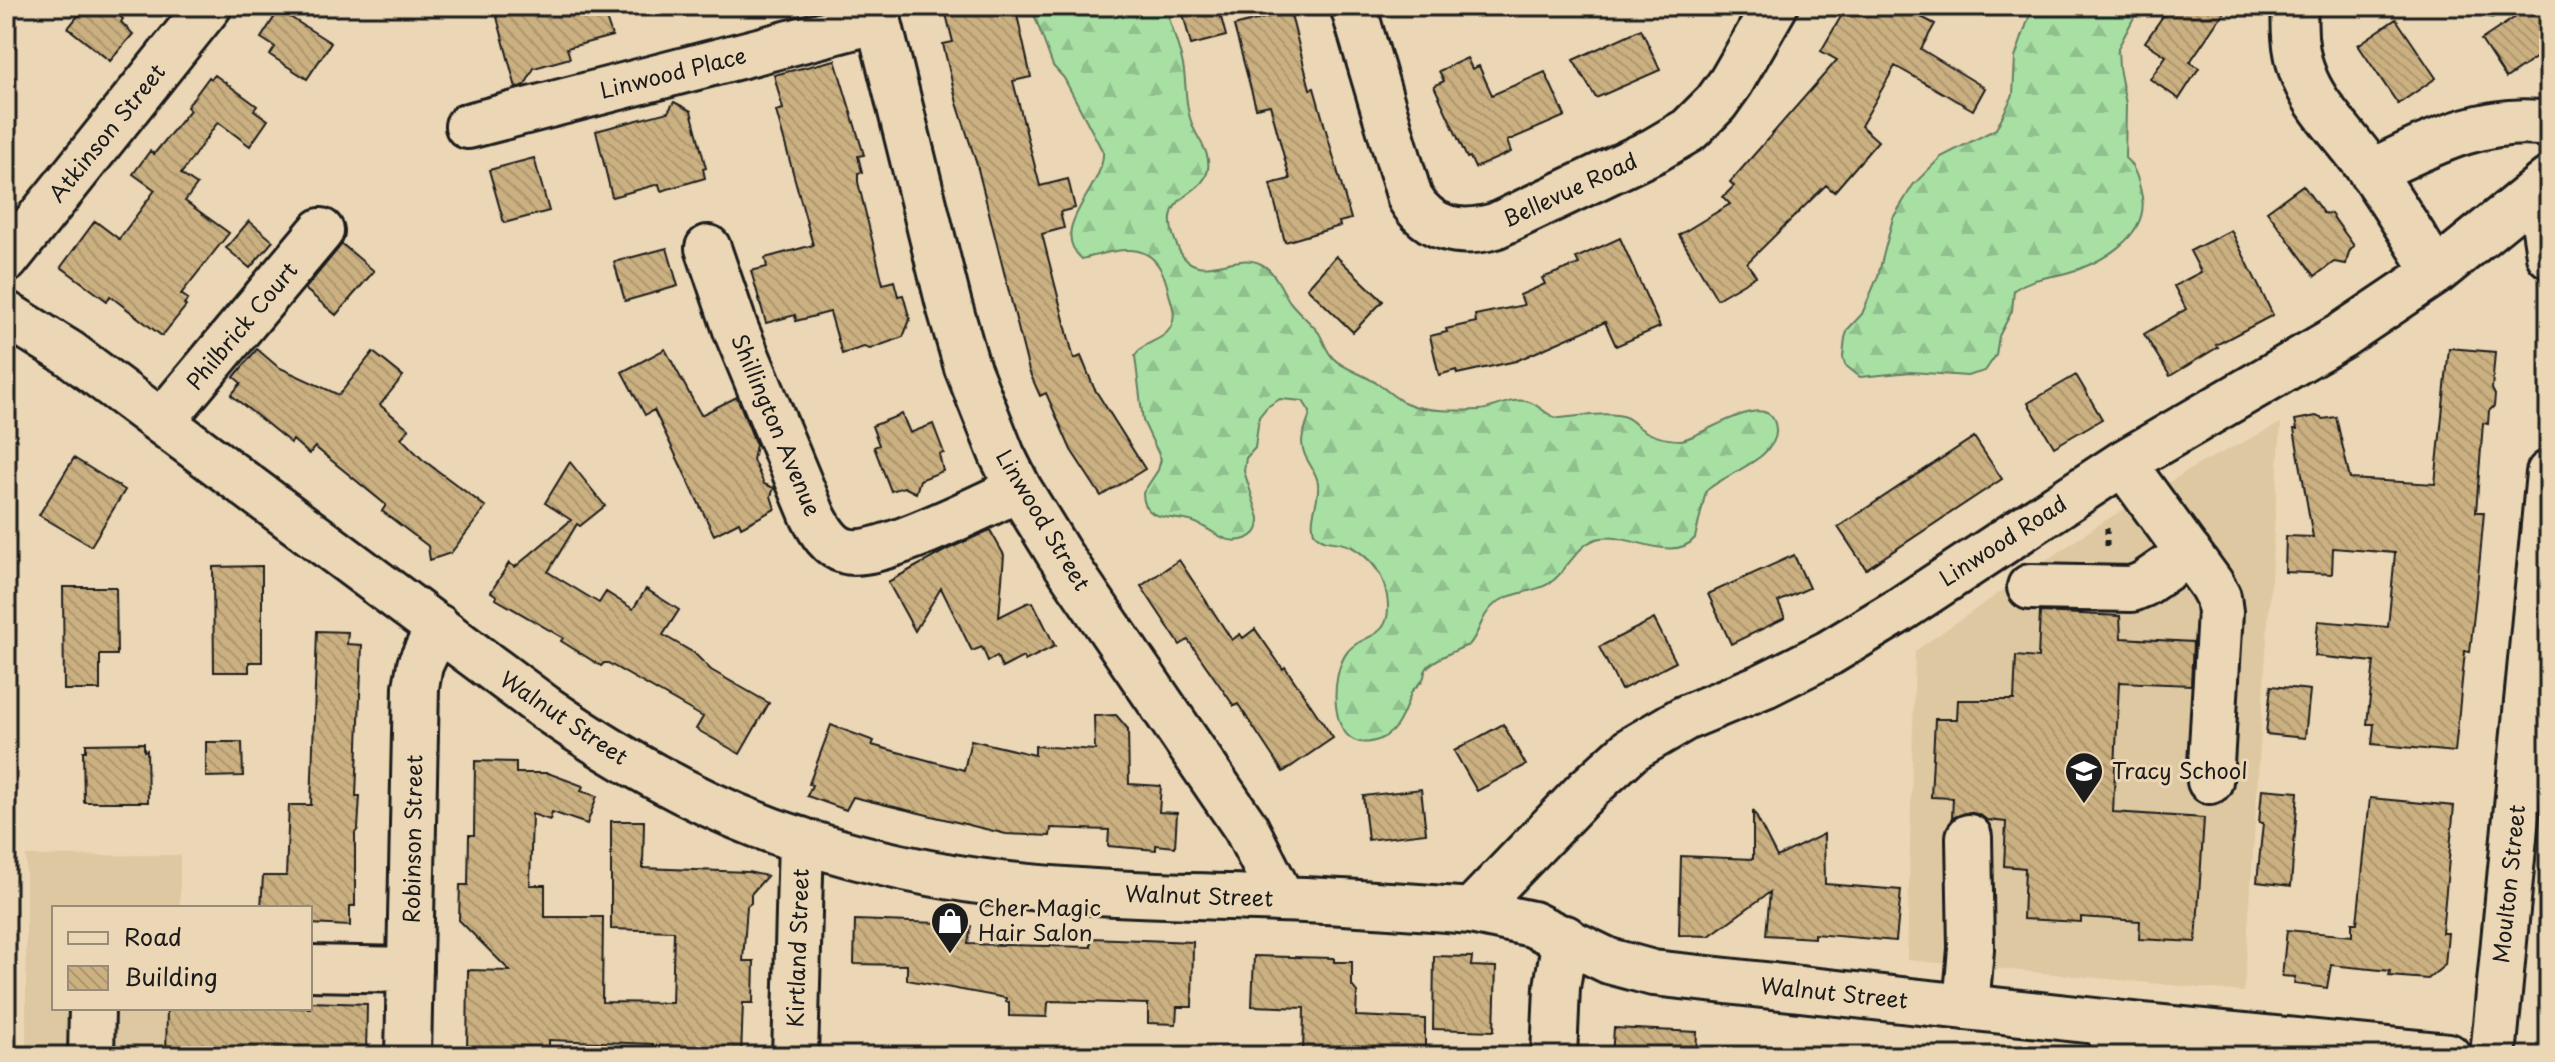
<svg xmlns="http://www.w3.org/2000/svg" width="2555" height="1062" font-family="'Playpen Sans',sans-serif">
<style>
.built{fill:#ddc8a2}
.forest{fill:url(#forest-firs);stroke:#627e60;stroke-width:2}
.building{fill:url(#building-back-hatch);stroke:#1c1c1c;stroke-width:2}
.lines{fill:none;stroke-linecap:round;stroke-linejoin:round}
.minor-casing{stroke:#1c1c1c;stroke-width:50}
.major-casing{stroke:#1c1c1c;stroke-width:50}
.path{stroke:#1c1c1c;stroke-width:5;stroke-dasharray:6 6;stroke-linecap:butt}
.minor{stroke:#ebd7b5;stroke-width:44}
.major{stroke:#ebd7b5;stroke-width:44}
.labels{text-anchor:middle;stroke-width:6;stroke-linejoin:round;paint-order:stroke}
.street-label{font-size:22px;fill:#1c1c1c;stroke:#ebd7b5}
.poi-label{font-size:22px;fill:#1c1c1c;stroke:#ebd7b5;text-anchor:start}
</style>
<defs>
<pattern id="forest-firs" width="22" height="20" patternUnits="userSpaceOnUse" patternTransform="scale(2)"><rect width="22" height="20" fill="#a8e0a4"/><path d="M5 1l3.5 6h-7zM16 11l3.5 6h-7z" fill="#90c08d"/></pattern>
<pattern id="building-back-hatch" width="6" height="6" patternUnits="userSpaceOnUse" patternTransform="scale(2)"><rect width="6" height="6" fill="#cbb081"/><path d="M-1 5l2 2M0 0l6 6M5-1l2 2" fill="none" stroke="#ae976f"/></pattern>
</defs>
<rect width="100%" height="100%" fill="#ebd7b5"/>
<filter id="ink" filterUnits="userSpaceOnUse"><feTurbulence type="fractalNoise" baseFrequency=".0125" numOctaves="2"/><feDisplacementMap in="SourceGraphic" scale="16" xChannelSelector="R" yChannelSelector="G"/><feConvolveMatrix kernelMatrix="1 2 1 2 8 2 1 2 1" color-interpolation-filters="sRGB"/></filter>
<g filter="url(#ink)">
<path class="built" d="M2281 423 2244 992 1907 960 1915 651 2098 525 2199 464Z
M180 855V908H54V1008H310V957L369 959 366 1056H26V856Z"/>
<path class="forest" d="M1031 6H1166C1170 26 1179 45 1183 65 1187 85 1184 104 1192 124 1197 139 1211 152 1208 169 1203 200 1151 192 1179 250 1197 286 1234 250 1261 264 1276 272 1281 289 1290 302 1299 313 1310 322 1319 333 1324 341 1326 352 1334 359 1343 368 1360 373 1371 380 1384 386 1393 398 1406 403 1426 412 1457 411 1479 410 1495 409 1508 398 1526 401 1538 403 1545 415 1557 418 1574 417 1610 411 1625 417 1631 419 1635 424 1640 428 1651 436 1667 440 1681 440 1699 439 1772 384 1776 429 1779 458 1724 474 1706 491L1695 538C1673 564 1629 533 1601 538 1580 541 1570 565 1556 578 1540 594 1512 590 1495 604 1481 615 1480 633 1469 645 1460 648 1431 661 1427 668 1423 673 1426 674 1423 679 1420 685 1413 688 1411 693 1403 715 1397 737 1371 742 1328 750 1329 674 1348 651 1359 637 1379 639 1386 621 1391 607 1386 585 1379 573 1373 562 1358 549 1347 545 1332 539 1327 546 1314 533 1309 515 1320 501 1318 483 1316 469 1302 458 1302 442 1302 432 1309 422 1310 412L1303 401 1280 399 1267 407 1259 417 1255 448 1246 458 1244 471 1259 518C1259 528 1257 534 1248 538 1226 547 1215 531 1196 523 1176 514 1143 525 1143 493L1158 470 1161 459 1143 421 1135 356C1143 340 1166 342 1172 324 1176 314 1172 304 1169 294 1158 238 1126 247 1082 259 1046 227 1105 188 1103 152L1064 78 1053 66Z
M2030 6H2140L2118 48 2119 68 2126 104 2125 158C2136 167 2139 183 2142 197 2149 236 2099 265 2066 273 2047 278 2031 278 2014 290L2012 311 1999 336 1996 355 1985 371 1967 376 1911 372 1860 377 1845 365 1843 357 1845 338 1848 329 1862 314 1878 276 1893 218 1913 185 1941 157 1996 129 2013 95 2015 58 2030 14Z
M2457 6H2510L2492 18 2463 11Z"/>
<path class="building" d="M86 6H108L123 19 121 22 133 34 110 61 68 28Z
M494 6H602L612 36 567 48 570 58 534 68 525 85 516 88Z
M944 6H1015L1031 77 1013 81 1040 186 1068 179 1075 208 1060 212 1064 228 1042 234 1074 359 1081 356 1094 388 1145 469 1101 496 1071 450 1046 393 1040 396 1029 371 977 165 957 103 943 44 953 42Z
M1181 6H1218L1226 36 1191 45Z
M1847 6H1926L1921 17 1935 24 1921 49 1985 88 1973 110 1895 66 1861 126 1878 141 1834 192 1826 185 1747 263 1756 276 1717 299 1679 235 1730 204 1723 197 1734 186 1730 182 1837 60 1821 51Z
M2170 6H2228L2190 62 2199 68 2179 99 2150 79 2166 56 2145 42Z
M2532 6H2549V49L2506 78 2481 40Z
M279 10 331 43 307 79 270 55 275 47 261 38Z
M1290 11 1310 89 1314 88 1351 219 1339 222 1340 226 1285 242 1270 184 1290 179 1270 105 1256 108 1234 26Z
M2396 19 2436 78 2398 104 2358 45Z
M1641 29 1660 70 1596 98 1573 60Z
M1467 58 1472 69 1479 66 1492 95 1545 72 1565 116 1507 141 1511 152 1475 168 1470 157 1467 158 1434 86 1444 81 1439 71Z
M835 60 864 155 858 156 862 172 858 173V182L883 284 894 281 898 296 903 295 910 320 903 337 870 349 864 347 842 354 830 312 796 321 795 315 766 323 751 271 767 267 765 258 813 245 776 111 783 109 774 75Z
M215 75 257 106 254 110 268 120 250 146 218 122 181 174 197 185 185 201 229 233 181 294 188 299 184 304 186 306 162 336 110 296 107 301 61 267 95 221 119 239 155 190 133 174 150 151 154 154 190 110 187 107 209 77 211 79Z
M674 102 691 111 706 168 703 169 705 178 661 191 659 184 612 197 596 131 668 112Z
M534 158 549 211 504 223 489 170Z
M2303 185 2323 213 2331 214 2354 246 2349 252 2346 264 2334 262 2315 276 2267 211Z
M249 221 273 241 250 268 226 248Z
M2231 230 2273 315 2216 345 2218 347 2170 376 2144 334 2186 309 2174 286 2201 272 2190 251Z
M1620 238 1660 327 1616 346 1605 322 1516 361 1457 374 1456 370 1439 375 1430 336 1447 332 1446 329 1476 322 1475 315 1524 305 1520 295 1545 284 1542 278 1579 264 1576 258Z
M342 244 374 271 336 315 305 289Z
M667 248 678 286 625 301 614 262Z
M1336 256 1383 301 1353 332 1307 288Z
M2449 348 2495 352 2492 389 2495 395 2494 406 2489 411 2488 424 2483 423 2476 512H2484L2480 557 2470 652 2465 651 2455 752 2372 744 2374 724H2367L2374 662 2315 656 2318 621 2388 627 2395 553 2333 548 2332 574 2285 572 2286 536 2313 537 2294 429H2297L2295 420 2316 416 2323 419 2336 417 2350 479 2435 484Z
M257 349 278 367 339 395 373 352 403 376 380 405 409 429 401 438 422 459 486 507 451 553 430 560 428 546 382 511 386 505 315 447 309 454 293 440 291 443 231 395 241 383 234 377Z
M665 349 701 415 737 397 756 445 753 460 764 484 774 488 771 496 775 509 741 527 739 522 714 535 654 410 645 415 622 372Z
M2076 375 2102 419 2054 447 2028 403Z
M902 414 910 433 933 424 944 453 939 454 943 471 920 480 916 493 904 487 891 491 874 447 879 445 872 426Z
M1974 437 2002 479 1866 569 1838 527Z
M74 458 125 490 91 546 39 515Z
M570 462 605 506 580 526 577 524 548 572 599 603 606 592 633 609 646 589 679 610 663 635 694 653 711 670 769 703 740 754 696 729 703 717 608 663H604L601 666 561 641 563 638 496 599 497 596 491 592 509 563 515 567 571 520 545 503Z
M990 530 1004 555 999 617 1027 603 1033 602 1055 646 1025 661 1023 657 1002 668 997 656 988 661 982 647 972 651 941 588 915 631 888 582 946 550Z
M1794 555 1809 588 1778 602 1785 618 1731 644 1708 594Z
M1179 560 1232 640 1240 634 1243 638 1255 629 1283 669 1285 667 1333 738 1283 772 1238 704 1234 706 1188 640 1180 645 1141 586Z
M262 566V662H249V672H214L213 567Z
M63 587H116L117 655H100V690H64Z
M2040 612 2120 616 2121 638 2193 642 2191 685 2119 682 2113 812 2204 818 2196 942 2139 939 2140 921 2081 917V922L2023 919 2025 868 2004 866 2006 822 1987 820 1980 815 1969 812 1952 818 1953 798 1931 797 1935 719H1957L1958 700H2014L2016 656 2038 658Z
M1654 619 1676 662 1621 690 1599 647Z
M317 631 348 632 347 644 362 645 356 796H360L358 829 355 833V906H350V926L310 924V908H261L263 876H286L289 805H311Z
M2271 686 2310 690 2305 738 2266 734Z
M1116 715 1128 729 1129 784 1161 786 1159 812 1177 813 1175 847 1156 845V850L1108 846 1109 830 1051 828 1050 836 1006 834 853 797 846 810 807 796 812 785 809 784 831 725 874 741 872 745 964 770 971 740 1035 755V746L1095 750 1094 716Z
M1503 724 1526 765 1477 791 1454 751Z
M206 742H242L243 776 206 777Z
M144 743V751L147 750 148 802H84L83 751H86V744Z
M475 761 516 762V773H548L583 786 581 791 597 796 587 824 552 812 550 820 532 814 530 885H545V917H603L602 1002 672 1003 674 931 611 929V821H644L643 868 748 872 767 876 751 894V903L747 906 743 961H754L753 1003H743L741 1056H652L653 1044 549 1040V1056H467L468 970 510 971 459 920 460 885H468L469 835H474Z
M1421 789 1426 833 1368 840 1363 796Z
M2262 789 2298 792 2291 886 2257 882 2263 823H2259Z
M2370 798 2454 806 2442 933H2448L2445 965 2428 979 2389 976 2390 971 2331 965 2327 988 2294 984 2295 977 2282 976 2287 930 2352 936V923H2357Z
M1753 810 1777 857 1824 834 1825 884 1901 890 1896 941 1814 934V938L1766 935 1770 892 1709 936 1679 935 1681 856 1753 859Z
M855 920 939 923 940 920 971 926 968 944 1091 947V938L1193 942 1192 1007H1177L1176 1024 1148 1023V1004L1051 1001 1048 1003 1047 1017 1009 1016V1002H1006V998L907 980V965L854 964Z
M1254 956 1334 958V962H1352V986L1357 992 1356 1016 1425 1019V1052L1350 1050 1349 1056H1303L1304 1008 1252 1006Z
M1434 956 1472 957 1471 966 1496 967 1494 1031 1433 1029Z
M310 1002 367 1004 366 1056H166L167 1008H310Z
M1614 1028 1697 1032 1696 1056H1612Z"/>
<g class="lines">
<g class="minor-casing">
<path id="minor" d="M875 6 949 305 967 367 1002 455 1019 489 1059 554 1246 828 1282 899
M1353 6 1410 198C1429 230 1460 236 1495 226L1655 150 1689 130 1716 103 1731 82 1775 6
M2295 6C2289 92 2329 111 2373 174 2395 206 2415 239 2436 272
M468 126 879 20
M2371 172C2428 145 2484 114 2549 124
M2549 192 2539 189 2549 255
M708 248 736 330 813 516C820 530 830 547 846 551 878 560 985 504 1019 489
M6 260 209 6
M162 421 321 231
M2123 463 2211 584 2218 597 2220 612 2210 781
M2030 587 2132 589 2144 584 2189 553
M1471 911 1588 789 1632 749 1685 718 1765 685 1829 653 1900 610 2123 463 2341 336 2436 272 2549 180
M310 968 410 970
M1966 1007 1971 949 1969 837
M91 1056 92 1008
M408 1056 416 687 420 665 438 627
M795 1056 801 840
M1554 1056 1557 987 1565 938
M2111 1056 2114 1023
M2493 1056 2549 473"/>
</g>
<g class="major-casing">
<path id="major" d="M6 314 69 353 544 707C623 762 708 811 800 840 865 861 933 876 1001 884 1093 895 1186 895 1278 899 1343 901 1407 906 1471 911L1532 924 1609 961 1653 973 2114 1023 2448 1056"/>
</g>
<path class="path" d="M2107 528V551"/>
<use href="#minor" class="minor"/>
<use href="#major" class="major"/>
</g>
</g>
<defs>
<g id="school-pin" transform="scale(2)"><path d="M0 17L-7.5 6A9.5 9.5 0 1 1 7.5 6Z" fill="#1c1c1c" stroke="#ebd7b5"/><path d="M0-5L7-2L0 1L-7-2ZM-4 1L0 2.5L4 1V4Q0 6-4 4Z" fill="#fff"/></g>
<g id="shop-pin" transform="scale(2)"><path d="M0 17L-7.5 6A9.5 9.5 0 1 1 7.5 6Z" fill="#1c1c1c" stroke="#ebd7b5"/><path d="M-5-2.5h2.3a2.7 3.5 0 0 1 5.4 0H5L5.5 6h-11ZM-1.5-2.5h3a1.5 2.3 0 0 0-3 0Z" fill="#fff"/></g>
</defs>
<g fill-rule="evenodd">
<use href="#school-pin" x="2084" y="771"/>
<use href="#shop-pin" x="950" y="921"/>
</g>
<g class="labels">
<g class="street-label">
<text transform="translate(673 73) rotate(-14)" y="8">Linwood Place</text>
<text transform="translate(107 133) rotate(-51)" y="8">Atkinson Street</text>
<text transform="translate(1570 190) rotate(-25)" y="8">Bellevue Road</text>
<text transform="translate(242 326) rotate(-50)" y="8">Philbrick Court</text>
<text transform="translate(776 425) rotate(67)" y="8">Shillington Avenue</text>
<text transform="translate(1043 520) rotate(59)" y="8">Linwood Street</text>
<text transform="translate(2003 541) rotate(-33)" y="8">Linwood Road</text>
<text transform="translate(564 718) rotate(34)" y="8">Walnut Street</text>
<text transform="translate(413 839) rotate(-89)" y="8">Robinson Street</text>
<text transform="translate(2509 884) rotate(-84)" y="8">Moulton Street</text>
<text transform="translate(1199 896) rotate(2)" y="8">Walnut Street</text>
<text transform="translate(798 948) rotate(-88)" y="8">Kirtland Street</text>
<text transform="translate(1834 993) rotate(6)" y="8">Walnut Street</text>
</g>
<g class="poi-label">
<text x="2112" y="779">Tracy School</text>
<text x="978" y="916">Cher Magic<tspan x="978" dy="25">Hair Salon</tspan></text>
</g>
</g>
<rect width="2555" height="1062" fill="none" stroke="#ebd7b5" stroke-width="32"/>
<rect x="16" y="16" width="2523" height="1030" fill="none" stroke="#1c1c1c" stroke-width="3" filter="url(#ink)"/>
<rect x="52" y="906" width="260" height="104" fill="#ebd7b5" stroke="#988c78" stroke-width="2"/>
<rect x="68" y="932" width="40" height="12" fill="#ebd7b5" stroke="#988c78" stroke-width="2"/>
<text x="124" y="946" font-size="24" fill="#1c1c1c">Road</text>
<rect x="68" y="966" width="40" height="24" fill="url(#building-back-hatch)" stroke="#988c78" stroke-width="2"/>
<text x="124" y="986" font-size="24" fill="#1c1c1c">Building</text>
</svg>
